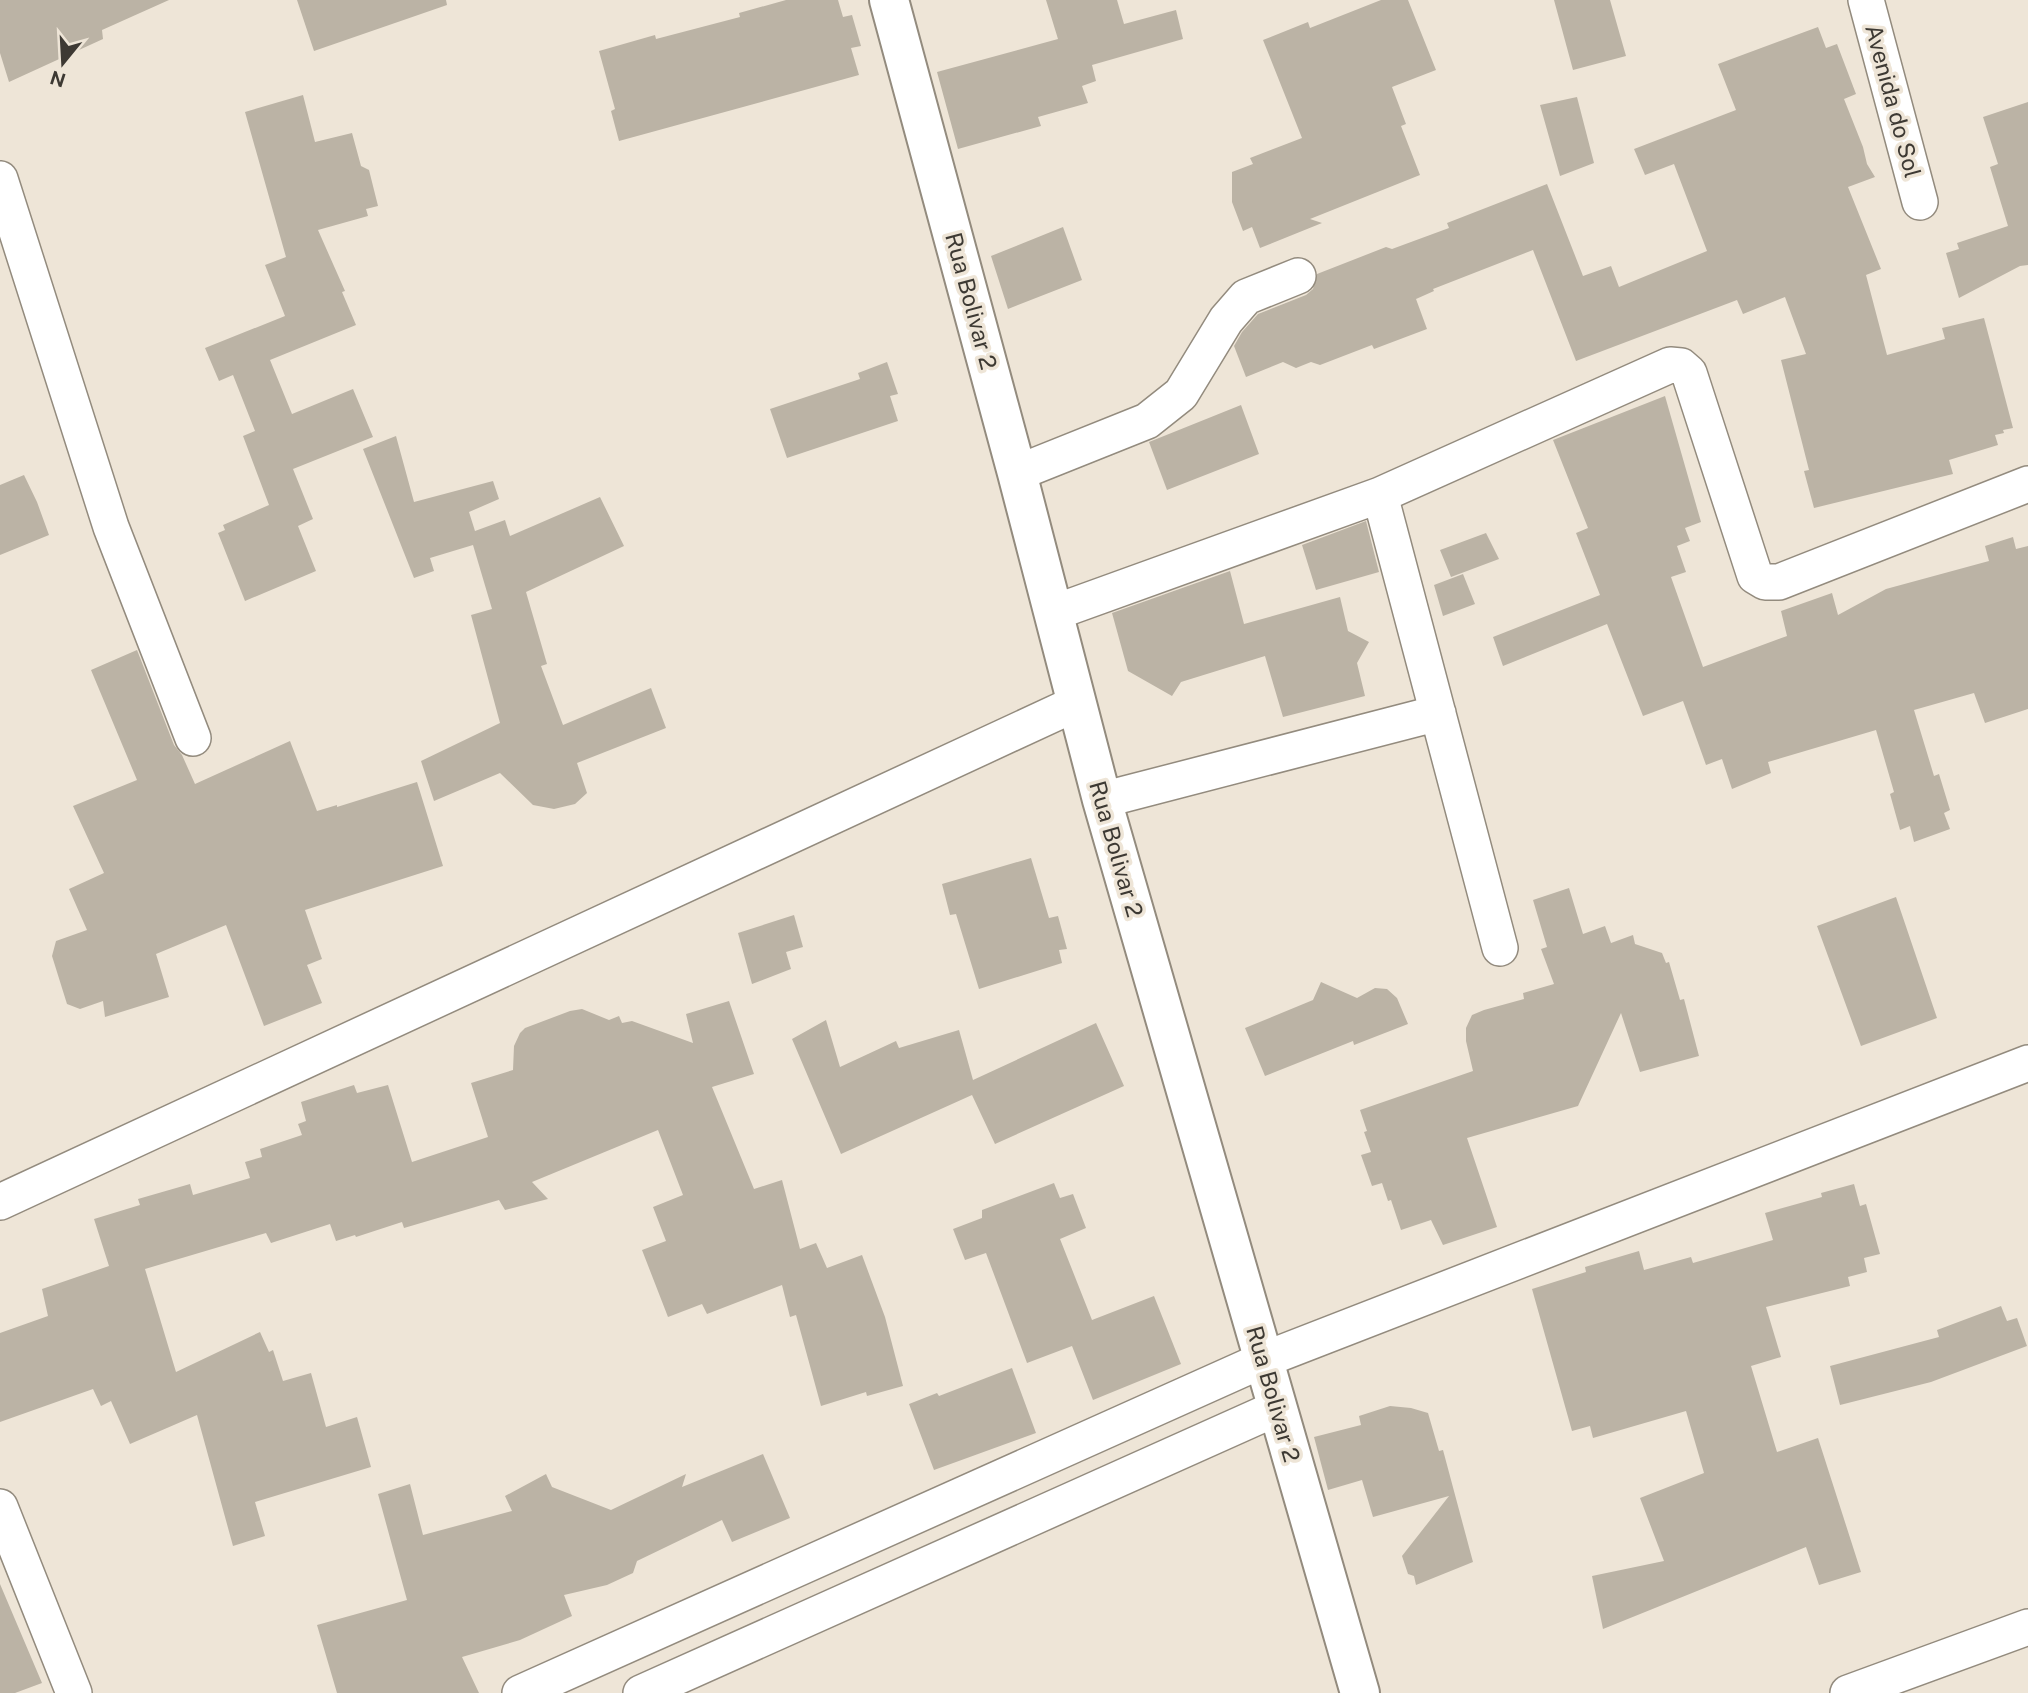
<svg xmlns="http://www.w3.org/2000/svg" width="2028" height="1693" font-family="'Public Sans',sans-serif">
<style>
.building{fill:#bbb3a5}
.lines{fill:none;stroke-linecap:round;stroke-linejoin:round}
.minor-casing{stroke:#938b7e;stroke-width:38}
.tertiary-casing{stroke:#938b7e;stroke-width:42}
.minor{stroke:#fff;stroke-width:35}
.tertiary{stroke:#fff;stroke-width:38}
.labels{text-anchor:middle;stroke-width:7;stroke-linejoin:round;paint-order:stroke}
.street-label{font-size:23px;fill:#3d3933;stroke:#eee5d7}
</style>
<rect width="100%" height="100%" fill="#eee5d7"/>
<path class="building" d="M0 0H169L102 30 103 39 9 82 0 53Z
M297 0H446L447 5 314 51Z
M786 0H838L843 17 852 15 861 46 851 48 859 75 619 141 611 111 615 109 599 51 655 35 656 39 740 17 739 13Z
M1046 0H1117L1124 24 1176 10 1183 39 1092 65 1096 81 1082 86 1088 103 1038 117 1041 126 958 149 937 72 1058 39Z
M1381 0H1408L1436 70 1392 87 1406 124 1401 126 1420 175 1310 219 1322 223 1260 248 1252 227 1243 231 1232 202V172L1253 164 1250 158 1302 138 1263 40 1308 22 1310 28Z
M1554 0H1610L1626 56 1573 70Z
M1818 27 1826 48 1837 44 1856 94 1844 99 1863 147 1867 164 1875 177 1848 187 1881 269 1866 275 1887 355 1945 339 1942 328 1984 318 2013 428 2003 430 2004 433 1995 435 1998 445 1949 460 1953 474 1814 508 1804 471 1809 470 1781 360 1806 354 1785 297 1743 314 1737 300 1576 361 1533 250 1433 289 1434 291 1416 299 1427 329 1374 349 1372 345 1320 365 1311 362 1296 368 1283 362 1246 377 1234 346 1242 332 1258 314 1306 295 1313 289 1317 274 1386 247 1392 249 1449 228 1447 223 1547 184 1583 276 1611 266 1619 287 1707 251 1674 164 1645 175 1634 149 1736 110 1718 64Z
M303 95 315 142 352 133 361 166 369 170 378 206 366 209 368 216 318 230 345 291 342 292 356 325 270 360 292 414 353 389 373 437 293 469 313 519 298 526 316 571 245 601 218 533 225 530 223 525 269 505 243 436 255 431 233 375 219 381 205 348 285 316 265 265 286 257 245 112Z
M1577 97 1594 163 1560 176 1540 105Z
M2028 102V265L2020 266 1959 298 1946 253 1959 249 1957 243 2008 226 1990 167 1998 164 1983 117Z
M1063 227 1082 280 1008 309 991 256Z
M887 362 898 394 890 396 898 421 787 458 770 409 860 379 858 373Z
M1665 396 1701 522 1685 528 1690 541 1677 546 1686 572 1671 577 1703 667 1787 636 1781 611 1832 593 1838 615 1886 589 1989 561 1985 546 2013 537 2016 549 2028 546V709L1985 723 1974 693 1914 710 1934 776 1939 774 1950 810 1944 813 1950 829 1914 842 1910 826 1900 830 1890 794 1894 792 1876 730 1768 762 1771 773 1732 789 1722 759 1706 765 1683 701 1643 716 1607 624 1503 666 1493 637 1600 595 1576 533 1588 528 1553 440Z
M1241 405 1259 454 1167 490 1149 442Z
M396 436 414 502 493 481 499 499 469 512 475 531 505 520 510 536 600 497 624 546 526 592 547 664 541 666 563 725 651 688 666 728 577 763 587 793 575 804 554 809 533 805 500 773 434 801 421 761 500 723 471 615 492 609 473 545 430 558 434 571 414 578 363 449Z
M24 475 37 502 49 535 0 555V485Z
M1366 521 1379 572 1316 590 1302 545Z
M1486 533 1499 559 1451 577 1440 550Z
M1230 571 1244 624 1340 597 1348 631 1369 642 1357 663 1365 696 1283 717 1265 656 1181 682 1172 696 1128 671 1112 613Z
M1463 574 1475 604 1443 616 1434 585Z
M137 650 174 745 182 755 195 784 290 741 317 811 337 805V807L417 782 443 866 305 910 322 959 307 965 322 1003 264 1026 226 925 156 954 169 997 105 1017 103 1001 80 1009 67 1004 52 956 56 941 87 930 69 889 104 873 73 806 137 780 91 670Z
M1031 858 1049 918 1058 916 1067 949 1059 950 1062 963 979 989 956 914 950 915 942 884Z
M1569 888 1583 934 1605 926 1611 943 1633 935 1635 944 1662 953 1666 963 1669 962 1680 1000 1684 999 1699 1056 1640 1072 1621 1013 1578 1106 1467 1138 1497 1227 1443 1245 1431 1220 1401 1230 1391 1200 1388 1201 1382 1183 1372 1186 1361 1155 1371 1152 1364 1132 1367 1131 1360 1110 1473 1071 1466 1041V1028L1472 1015 1484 1010 1524 999 1523 993 1554 984 1541 949 1547 947 1533 900Z
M1896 897 1937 1018 1861 1046 1817 926Z
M794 915 803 947 786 952 791 969 752 984 738 933Z
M1321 982 1357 998 1375 988 1387 989 1397 998 1408 1024 1354 1045 1353 1041 1265 1076 1245 1028 1313 1000Z
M729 1001 754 1074 712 1087 754 1189 782 1180 800 1249 816 1243 827 1268 862 1255 885 1317 903 1386 867 1396 866 1392 821 1406 796 1315 790 1317 782 1285 707 1314 702 1304 668 1317 642 1250 666 1241 653 1207 683 1195 658 1130 532 1182 548 1199 505 1210 499 1200 404 1228 402 1222 356 1237 355 1235 336 1241 330 1224 271 1243 266 1233 145 1269 176 1372 260 1332 269 1352 273 1350 283 1381 311 1373 326 1427 357 1417 371 1467 255 1502 265 1536 233 1546 197 1415 130 1444 111 1401 101 1406 93 1389 0 1422V1333L48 1316 42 1289 109 1266 94 1219 140 1205 138 1199 190 1184 193 1195 250 1178 245 1162 262 1157 260 1149 302 1135 298 1124 306 1121 301 1102 354 1085 357 1093 388 1085 412 1162 488 1137 471 1083 513 1070 514 1046 520 1033 525 1028 570 1011 582 1009 609 1020 619 1016 622 1023 632 1021 693 1043 686 1014Z
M826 1020 840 1067 896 1041 899 1048 959 1030 973 1080 1096 1023 1124 1086 995 1144 972 1095 841 1154 792 1039Z
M1054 1183 1060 1198 1073 1194 1086 1228 1060 1239 1092 1320 1154 1296 1181 1364 1093 1400 1072 1346 1027 1363 986 1253 965 1260 953 1229 982 1218V1210Z
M1854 1184 1860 1206 1866 1204 1880 1254 1864 1258 1867 1272 1848 1277 1850 1286 1766 1307 1781 1357 1751 1366 1777 1452 1818 1438 1861 1572 1819 1585 1806 1547 1603 1629 1592 1576 1664 1561 1640 1498 1704 1473 1686 1411 1593 1438 1590 1426 1572 1431 1532 1289 1586 1272 1585 1267 1639 1251 1644 1270 1691 1257 1693 1263 1773 1240 1765 1213 1822 1197 1821 1193Z
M2001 1306 2007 1321 2017 1318 2027 1346 1931 1382 1840 1405 1830 1366 1939 1337 1937 1330Z
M1012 1368 1036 1433 934 1470 909 1404 937 1393 939 1396Z
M1390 1406 1411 1408 1428 1413 1439 1451 1443 1450 1473 1562 1416 1585 1414 1576 1408 1574 1402 1556 1449 1496 1373 1517 1362 1480 1328 1490 1314 1437 1361 1425 1359 1416Z
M763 1454 790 1518 732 1542 722 1520 637 1561 633 1573 607 1585 564 1595 572 1616 520 1640 462 1657 479 1693H337L317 1625 407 1600 378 1494 410 1484 423 1535 512 1511 505 1496 546 1474 552 1487 611 1510 686 1474 682 1487Z
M0 1584 42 1683 15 1693H0Z"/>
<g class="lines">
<g class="minor-casing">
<path id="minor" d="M1866 0 1920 202
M0 179 111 527 193 738
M1017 473 1147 421 1181 394 1226 320 1246 297 1298 276
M1380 495 1500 948
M1053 613 1380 495 1670 365 1681 366 1689 373 1755 576 1765 582H1779L2028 484
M1102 800 1438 713
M0 1202 1077 703
M0 1507 74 1693
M520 1693 1263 1360 2028 1063
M641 1693 1277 1408
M1848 1693 2028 1627"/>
</g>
<g class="tertiary-casing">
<path id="tertiary" d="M889 0 1017 473 1102 800 1360 1693"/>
</g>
<use href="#minor" class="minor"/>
<use href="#tertiary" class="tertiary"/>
</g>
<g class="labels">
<g class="street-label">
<text transform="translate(1893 101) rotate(75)" y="8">Avenida do Sol</text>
<text transform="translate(971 301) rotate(75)" y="8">Rua Bolivar 2</text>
<text transform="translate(1116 849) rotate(74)" y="8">Rua Bolivar 2</text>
<text transform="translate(1273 1394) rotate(74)" y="8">Rua Bolivar 2</text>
</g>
</g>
<g transform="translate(63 63) rotate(198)" stroke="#eee5d7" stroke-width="5" paint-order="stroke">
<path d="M0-5L12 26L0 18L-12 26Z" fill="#3d3933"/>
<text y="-10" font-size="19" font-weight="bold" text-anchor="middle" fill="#3d3933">N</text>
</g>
</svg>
